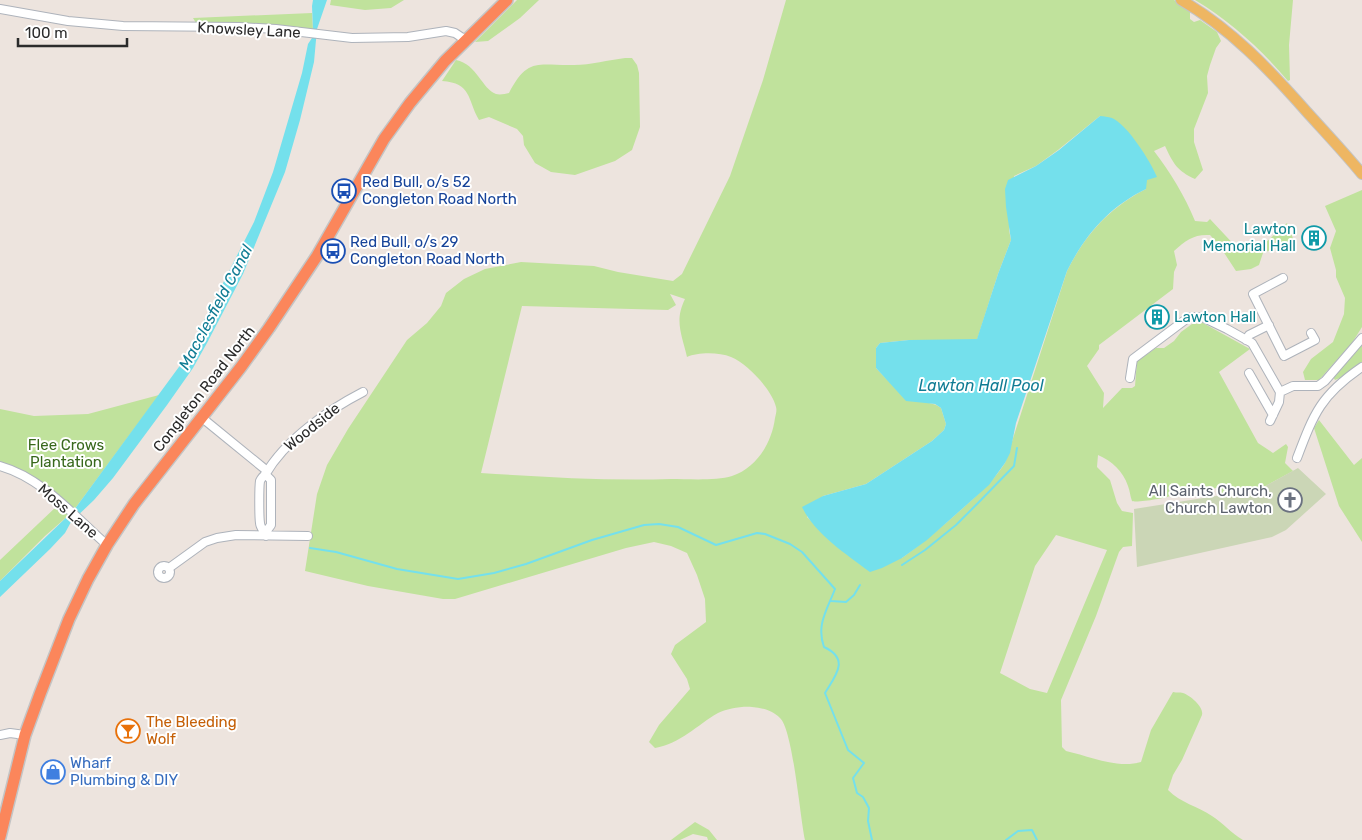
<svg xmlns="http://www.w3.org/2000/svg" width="1362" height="840" font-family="Rubik,sans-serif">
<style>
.green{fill:#c0e29c;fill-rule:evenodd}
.cemetery{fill:#cbd6b6}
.water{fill:#74e0ec}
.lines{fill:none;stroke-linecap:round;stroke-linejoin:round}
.stream{stroke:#74e0ec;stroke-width:2}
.minor-casing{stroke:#aeb3bb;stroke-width:10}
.major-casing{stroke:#c4c4c4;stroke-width:12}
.highway-casing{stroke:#c4c4c4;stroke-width:14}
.minor{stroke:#fff;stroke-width:8}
.major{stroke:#eeb662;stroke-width:10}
.highway{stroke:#fb865b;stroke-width:11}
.labels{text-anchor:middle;stroke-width:4;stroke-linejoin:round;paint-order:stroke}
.street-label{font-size:15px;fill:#2b2b2b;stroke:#fff}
.transit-label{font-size:15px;fill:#164399;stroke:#fff;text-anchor:start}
.culture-label{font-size:15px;fill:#0d838f;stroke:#fff;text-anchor:end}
.park-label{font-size:15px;fill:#38681c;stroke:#fff}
.worship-label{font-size:15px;fill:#5b616d;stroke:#fff;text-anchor:end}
.food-label{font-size:15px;fill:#c56008;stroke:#fff;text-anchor:start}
.shop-label{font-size:15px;fill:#366cbe;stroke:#fff;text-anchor:start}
.water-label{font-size:16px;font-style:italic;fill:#107c94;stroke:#fff}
</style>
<rect width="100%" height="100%" fill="#ede4de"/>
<path class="green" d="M331 0H404L391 8 365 10 330 5Z
M517 0H539L520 18 488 41 475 42Z
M786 0H1174L1190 10V19L1194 22 1200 20 1217 32 1221 41 1216 48 1210 65 1207 76 1208 93 1194 129V142L1203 170 1195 179C1177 171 1173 163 1165 146L1154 151C1170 172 1185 196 1195 221L1207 222 1210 219 1239 250 1262 246 1287 223 1294 241 1263 253 1259 265 1251 269 1236 271 1219 245 1210 235C1194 234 1186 240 1174 251L1177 265 1174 272 1173 289 1099 345V349L1087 366 1104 393 1103 408 1122 388H1132L1135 386 1137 361 1156 348H1164L1174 341 1181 332 1192 324 1203 323 1250 349 1219 372 1258 443 1273 453 1286 444 1288 447 1285 463 1293 471 1260 489 1218 495 1217 488 1199 490 1181 488C1177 490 1174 494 1170 496 1166 498 1137 503 1132 501 1130 496 1130 491 1128 486 1123 471 1112 461 1098 455L1097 467 1110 480 1117 503 1122 511 1133 513 1132 546 1123 547 1119 552 1096 616 1061 700 1062 747 1066 751C1089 756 1117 769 1141 762L1151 730 1173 692C1177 693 1180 692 1183 693 1191 696 1204 707 1202 715L1182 760 1173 775 1168 790C1181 803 1197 806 1212 816 1223 823 1231 833 1243 840H805C800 817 793 730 780 718 772 710 762 708 752 707 742 706 726 709 718 713 697 725 680 744 655 748L649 742 659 725 690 689 687 679 671 654 675 645 706 622 705 599 697 575 687 553 671 546 654 542 626 548 455 599H443L368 586 305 571 317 494 327 465 348 429 407 340 427 323 441 306 446 293 464 279 485 269 521 262 594 266 618 272 673 281 682 274 730 176 763 80ZM1100 116 1146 189C1109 208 1085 235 1067 271L1005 463C996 477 986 487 974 498 951 519 928 539 902 558L836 545 807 517 823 496 866 484 932 441 944 430 946 424 941 408C936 404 932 404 926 402 906 397 889 383 876 368V348L880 343 909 340H977L998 274 1011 240 1009 230 1014 176 1036 166 1058 150ZM670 294 685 299C674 321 682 335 687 357 698 352 719 352 731 357 747 363 772 390 776 407 777 410 776 414 775 418 772 442 757 468 732 476 716 481 688 479 671 479 607 481 545 477 481 473L522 306 668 310 676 305ZM1056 535 1107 550 1047 693 1030 689 1000 673 1035 566Z
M1195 0H1293L1289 45 1290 80 1288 81C1262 50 1230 21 1195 0Z
M312 13 313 30 263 24 196 23 193 18Z
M625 58H632L637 65 639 73 640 127 632 150 615 161 575 175 551 172 535 163 524 145 523 136 517 129 489 117 479 120C467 99 472 83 442 81L456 60C477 64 482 89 496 94 500 95 505 94 509 93 528 56 539 66 574 65 591 65 608 60 625 58Z
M1362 190V327L1352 343 1319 380H1305L1303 372 1311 359 1333 342 1344 314 1345 298 1336 277V270L1330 248 1336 231 1325 206Z
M1362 343V362L1345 376 1335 380 1333 377Z
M159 395 74 510C50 492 29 471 0 462V409L34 416 88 414Z
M1319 420 1354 465 1362 458V542L1339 506 1314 428Z
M57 506 69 515 45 536 0 581V560Z
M695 822 709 830 717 840H708L707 837 693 834 680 840H671Z"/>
<path class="cemetery" d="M1298 468 1326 494 1286 530 1272 537 1137 567 1134 509 1260 489Z"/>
<path class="water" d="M313 0H327L317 29 314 62 300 120 285 172 243 274 207 343 193 368 167 405 113 478 94 500 71 522 65 533 50 549 0 597V581L74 510 184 360 254 222 273 172 302 73 308 44 312 38 313 30 312 6Z
M1100 116C1104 116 1108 117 1112 118 1127 124 1151 162 1157 177L1147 180 1146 189C1109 207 1085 235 1067 271L1016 423 1010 453 1005 463 989 485 927 540 902 558 882 568 870 572C846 554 815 534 802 507L823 496 866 484 932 441 944 430 946 424 941 408 935 404 906 401 876 368V348L880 343 909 340 977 339 998 274 1011 240 1006 207 1005 189 1008 180 1036 166 1059 150Z"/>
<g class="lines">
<path class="stream" d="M310 548 336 552 397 569 458 579 494 573 526 564 592 540 644 525 659 524 678 527 716 545 757 533 765 534 790 544 802 552 835 589C827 610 816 625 824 647 850 659 836 675 825 693L848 750 864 763 853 778 857 793 863 797 869 808 868 821 872 840
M902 565 925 550 956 525 978 503 1014 466 1017 448
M831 601 846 602 854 595 860 585
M1006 840 1018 831 1032 830 1037 840"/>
<g class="minor-casing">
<path id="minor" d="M0 9 68 21 123 26 239 27 276 29 352 38 408 37 446 31 455 33 467 41
M1283 278 1253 294 1284 356 1315 340 1311 333
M1246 340 1249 335 1269 325
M1249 373 1273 415
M1130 378 1133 359 1189 317H1202L1227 329 1252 343 1280 392 1279 402 1270 421
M1280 392 1293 386H1318L1325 381 1362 338
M201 417 266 470
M1297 458C1314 413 1321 395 1362 367
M0 466C43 478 75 517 107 545
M265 474 271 480V525L265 533
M266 536C265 531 260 528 260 523 259 516 259 487 260 481 261 479 263 476 265 475 285 440 328 410 363 392
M158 572a6 6 0 1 1 12 0a6 6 0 1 1-12 0Z
M169 568 205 542 217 538 236 535 308 536
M0 735 10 733 25 735"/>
</g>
<g class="major-casing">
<path id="major" d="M1181 0C1230 28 1269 69 1306 111 1325 132 1344 152 1362 174"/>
</g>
<g class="highway-casing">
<path id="highway" d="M0 837 25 735 40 694 69 619 88 579 107 545 134 504 241 367 269 328 317 256 384 139 410 103 445 61 507 0"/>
</g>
<use href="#minor" class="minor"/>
<use href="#major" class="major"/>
<use href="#highway" class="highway"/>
</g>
<defs>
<g id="bus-ring" transform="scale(1.25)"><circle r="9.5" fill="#fff" stroke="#1a4fb4" stroke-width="1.5"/><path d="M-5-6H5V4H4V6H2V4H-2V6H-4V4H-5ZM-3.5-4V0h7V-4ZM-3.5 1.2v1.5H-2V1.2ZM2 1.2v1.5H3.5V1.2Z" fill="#1a4fb4"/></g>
<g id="building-ring" transform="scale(1.25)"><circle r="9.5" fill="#fff" stroke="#0f9aa8" stroke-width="1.5"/><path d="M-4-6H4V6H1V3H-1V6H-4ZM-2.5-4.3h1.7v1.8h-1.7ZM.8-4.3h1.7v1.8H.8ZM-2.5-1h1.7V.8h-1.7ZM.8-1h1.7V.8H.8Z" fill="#0f9aa8"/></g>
<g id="church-ring" transform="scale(1.25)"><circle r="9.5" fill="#fff" stroke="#6b7280" stroke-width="1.5"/><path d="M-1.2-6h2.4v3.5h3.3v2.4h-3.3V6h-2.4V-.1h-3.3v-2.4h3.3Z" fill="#6b7280"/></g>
<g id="bar-ring" transform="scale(1.25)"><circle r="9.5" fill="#fff" stroke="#e8710a" stroke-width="1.5"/><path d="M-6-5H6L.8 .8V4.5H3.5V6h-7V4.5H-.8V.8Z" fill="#e8710a"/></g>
<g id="shop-ring" transform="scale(1.25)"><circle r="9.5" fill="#fff" stroke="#3f7fe0" stroke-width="1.5"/><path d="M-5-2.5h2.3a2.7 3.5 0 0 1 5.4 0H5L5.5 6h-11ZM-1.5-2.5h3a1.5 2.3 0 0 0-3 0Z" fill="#3f7fe0"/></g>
</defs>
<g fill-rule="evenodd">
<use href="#bus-ring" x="344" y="191"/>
<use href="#building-ring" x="1314" y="238"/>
<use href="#bus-ring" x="333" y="251"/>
<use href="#building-ring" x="1157" y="317"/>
<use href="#church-ring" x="1290" y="500"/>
<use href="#bar-ring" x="128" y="731"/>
<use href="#shop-ring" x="53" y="772"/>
</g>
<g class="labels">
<g class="street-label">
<text transform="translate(249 30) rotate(3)" y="5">Knowsley Lane</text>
<text transform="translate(204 389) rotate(-52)" y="5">Congleton Road North</text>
<text transform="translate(312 427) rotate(-39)" y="5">Woodside</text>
<text transform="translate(68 511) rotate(41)" y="5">Moss Lane</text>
</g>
<g class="transit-label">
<text x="362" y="187">Red Bull, o/s 52<tspan x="362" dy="17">Congleton Road North</tspan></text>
<text x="350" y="247">Red Bull, o/s 29<tspan x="350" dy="17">Congleton Road North</tspan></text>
</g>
<g class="culture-label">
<text x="1296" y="234">Lawton<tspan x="1296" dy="17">Memorial Hall</tspan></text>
<text x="1174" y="322" text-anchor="start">Lawton Hall</text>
</g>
<g class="park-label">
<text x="66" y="450">Flee Crows<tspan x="66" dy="17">Plantation</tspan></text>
</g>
<g class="worship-label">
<text x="1272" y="496">All Saints Church,<tspan x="1272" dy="17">Church Lawton</tspan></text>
</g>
<g class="food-label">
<text x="146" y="727">The Bleeding<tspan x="146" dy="17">Wolf</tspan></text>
</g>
<g class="shop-label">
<text x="70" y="768">Wharf<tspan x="70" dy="17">Plumbing &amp; DIY</tspan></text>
</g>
<g class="water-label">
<text transform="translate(215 307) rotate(-62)" y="6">Macclesfield Canal</text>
<text x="981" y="391">Lawton Hall Pool</text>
</g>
</g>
<path d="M18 38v8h109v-8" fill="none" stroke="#2b2b2b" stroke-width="2.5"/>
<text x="25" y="38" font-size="15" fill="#2b2b2b" stroke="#ffffff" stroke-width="4" paint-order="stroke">100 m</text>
</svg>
